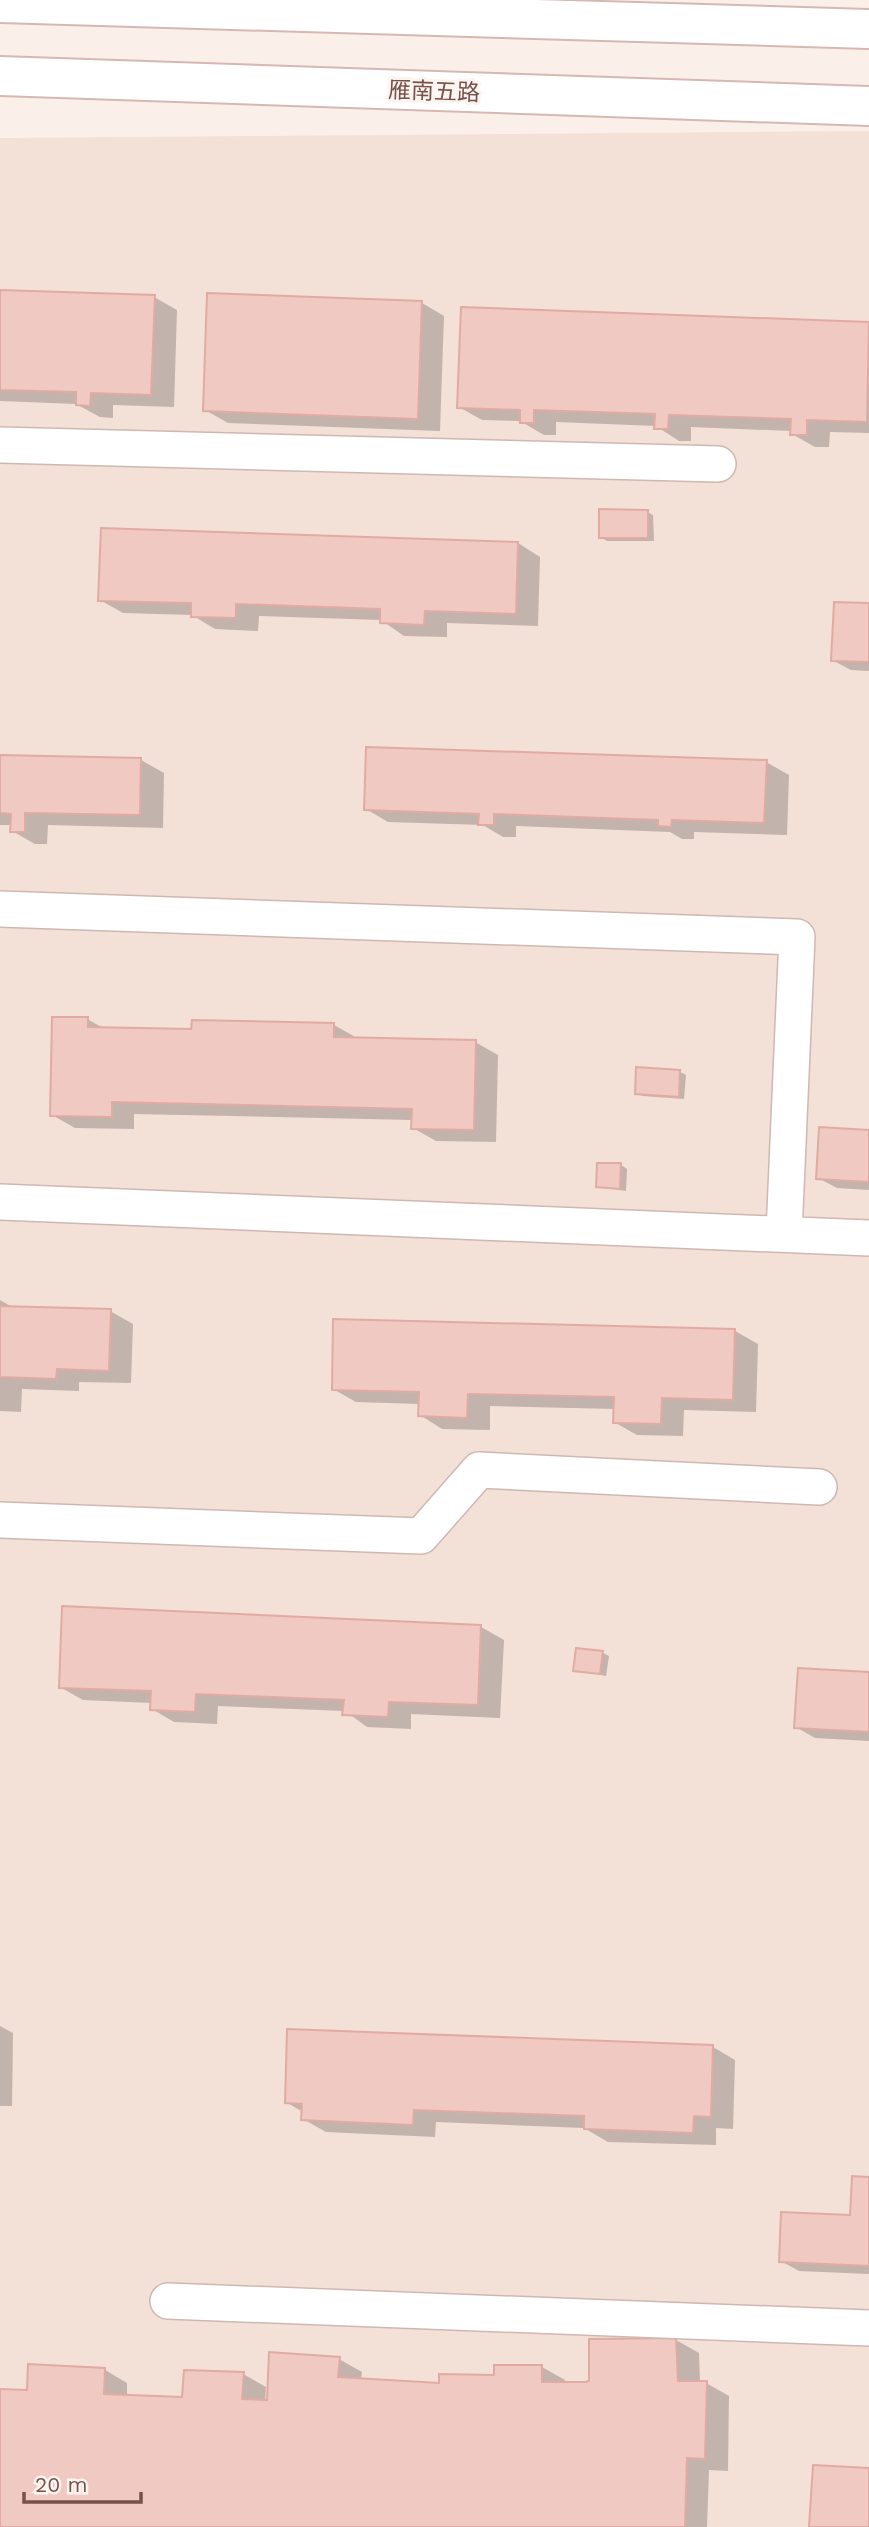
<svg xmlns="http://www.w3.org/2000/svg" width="869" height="2527" font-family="'Work Sans','Noto Sans SC',sans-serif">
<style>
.residential{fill:#f3e0d7}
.shadow{fill:#0003}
.building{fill:#efc9c2;stroke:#e1aba3;stroke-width:2}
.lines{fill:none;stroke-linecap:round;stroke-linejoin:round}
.street-casing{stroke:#cfb8b2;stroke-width:38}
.secondary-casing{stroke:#d5b8b2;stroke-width:42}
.street{stroke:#fff;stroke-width:35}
.secondary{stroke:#fff;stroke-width:38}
.labels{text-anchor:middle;stroke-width:6;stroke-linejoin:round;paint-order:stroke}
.street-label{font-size:23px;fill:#75524e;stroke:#fef4ef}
</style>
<rect width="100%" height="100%" fill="#fbf0e9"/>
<path class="residential" d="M869 131V2527H0V138Z"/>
<path class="shadow" d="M0 292 154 297 177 310 174 407 113 405V418L100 417 76 404 0 401Z
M422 303 444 316 440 431 228 423 205 410Z
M463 309 869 324V433L830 432 829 447H815L792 434V431L691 427V441H679L656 426 556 422V435H544L520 421 482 420 459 407Z
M647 512 653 515 654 541H607L600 537Z
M518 543 540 557 538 626 447 623V637L404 636 381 620 259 616 258 631 215 629 192 615 123 613 100 600Z
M869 605V671L851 670 832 660Z
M0 757 141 760 164 773 163 828 48 825 47 844H35L12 831V825H0Z
M766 762 789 775 787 835 694 832V839H682L670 832 516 826V837H503L483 825 388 822 366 809Z
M87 1019 105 1029 193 1031 334 1025 357 1038 475 1042 498 1055 496 1142 436 1141 413 1128V1120L134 1114V1129L75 1128 52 1115Z
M680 1072 686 1075 684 1099 643 1096 637 1093Z
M869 1132V1190L837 1188 818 1178Z
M621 1165 627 1169 626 1191 597 1186Z
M0 1300 14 1308 110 1311 133 1324 131 1383 79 1382V1391L22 1389 21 1412 0 1411Z
M335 1321 735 1331 758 1344 756 1412 684 1410 683 1436 637 1435 614 1422 615 1409 490 1406V1430L442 1429 420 1415V1404L356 1402 333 1389Z
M481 1627 504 1640 500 1718 411 1714V1729L367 1727 345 1711 218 1706 217 1724 174 1722 152 1709V1703L83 1700 60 1687Z
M603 1653 609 1656 606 1676 575 1670Z
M869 1673V1741L815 1738 796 1727Z
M0 2026 13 2033 12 2106H0Z
M713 2047 735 2060 733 2129 716 2128V2145L608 2142 584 2128 436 2122 435 2137 326 2132 303 2119V2112L286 2102Z
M869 2178V2274L799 2271 781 2261 852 2217Z
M676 2340 699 2353 700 2383H706L729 2396 728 2471 709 2470 707 2527H0V2391L29 2392 105 2370 127 2383V2397L184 2399 243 2374 266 2387 265 2402 339 2359 362 2372 361 2380 441 2385 495 2377 496 2367H542L565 2380V2384L591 2382V2341Z"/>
<path class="building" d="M0 290 155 295 151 395 91 393 90 406 76 405V392L0 390Z
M207 293 422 301 418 419 203 411Z
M461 307 869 322 867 422 807 420V435H790L791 419 669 415 668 429H654L655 414 534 410V423H520V410L457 408Z
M599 509 648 510V538H599Z
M101 528 518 542 516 614 425 611 424 625 380 623V609L236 604V618L191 617V603L98 601Z
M834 602 869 603V662L831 661Z
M366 747 767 760 764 823 672 820 671 827 658 826V820L494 814V825H478L479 814 364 810Z
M0 755 141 758 140 815 25 813V832H10L11 814 0 813Z
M52 1017H88V1027L191 1029 192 1020 334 1023V1037L476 1040 474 1130 411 1129 412 1109 112 1102V1117L50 1116Z
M636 1067 680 1070 679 1097 635 1094Z
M819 1127 869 1130V1182L816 1179Z
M597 1163H621L620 1189 596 1187Z
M0 1306 111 1309 109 1371 57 1369 56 1379 0 1377Z
M333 1319 735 1329 733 1400 662 1398 661 1424 613 1423 614 1397 468 1394 467 1418 418 1416 419 1392 332 1390Z
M62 1606 481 1625 478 1705 389 1702 388 1717 342 1715 344 1700 196 1694 195 1712 150 1710 151 1691 59 1688Z
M576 1648 603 1651 600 1674 573 1671Z
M798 1668 869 1672V1732L794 1728Z
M287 2029 713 2045 711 2117 694 2116 693 2133 584 2129V2116L414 2110 413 2125 301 2120 302 2104 285 2103Z
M852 2176 869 2177V2266L779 2262 781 2212 850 2215Z
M676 2338 678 2381H707L705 2459 687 2458 685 2527H0V2389L27 2390 28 2364 105 2368 104 2394 182 2397 184 2370 244 2372 242 2399 267 2400 269 2352 340 2357 338 2377 439 2383V2374L494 2375V2365H542V2382H585L589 2381V2339Z
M813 2465 869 2468V2527H809Z"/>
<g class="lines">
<g class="street-casing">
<path id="street" d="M0 445 718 464
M0 909 797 937 784 1234
M0 1202 869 1238
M0 1520 421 1536 479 1470 819 1487
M168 2301 869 2328"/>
</g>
<g class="secondary-casing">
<path id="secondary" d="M0 3 869 29
M0 76 869 106"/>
</g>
<use href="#street" class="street"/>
<use href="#secondary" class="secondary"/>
</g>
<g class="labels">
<g class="street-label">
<text transform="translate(434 91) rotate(2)" y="8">雁南五路</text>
</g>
</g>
<path d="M24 2492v10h117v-10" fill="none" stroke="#75524e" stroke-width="3.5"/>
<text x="35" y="2492" font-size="21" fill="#75524e" stroke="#fef4ef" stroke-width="5" paint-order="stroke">20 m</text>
</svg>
